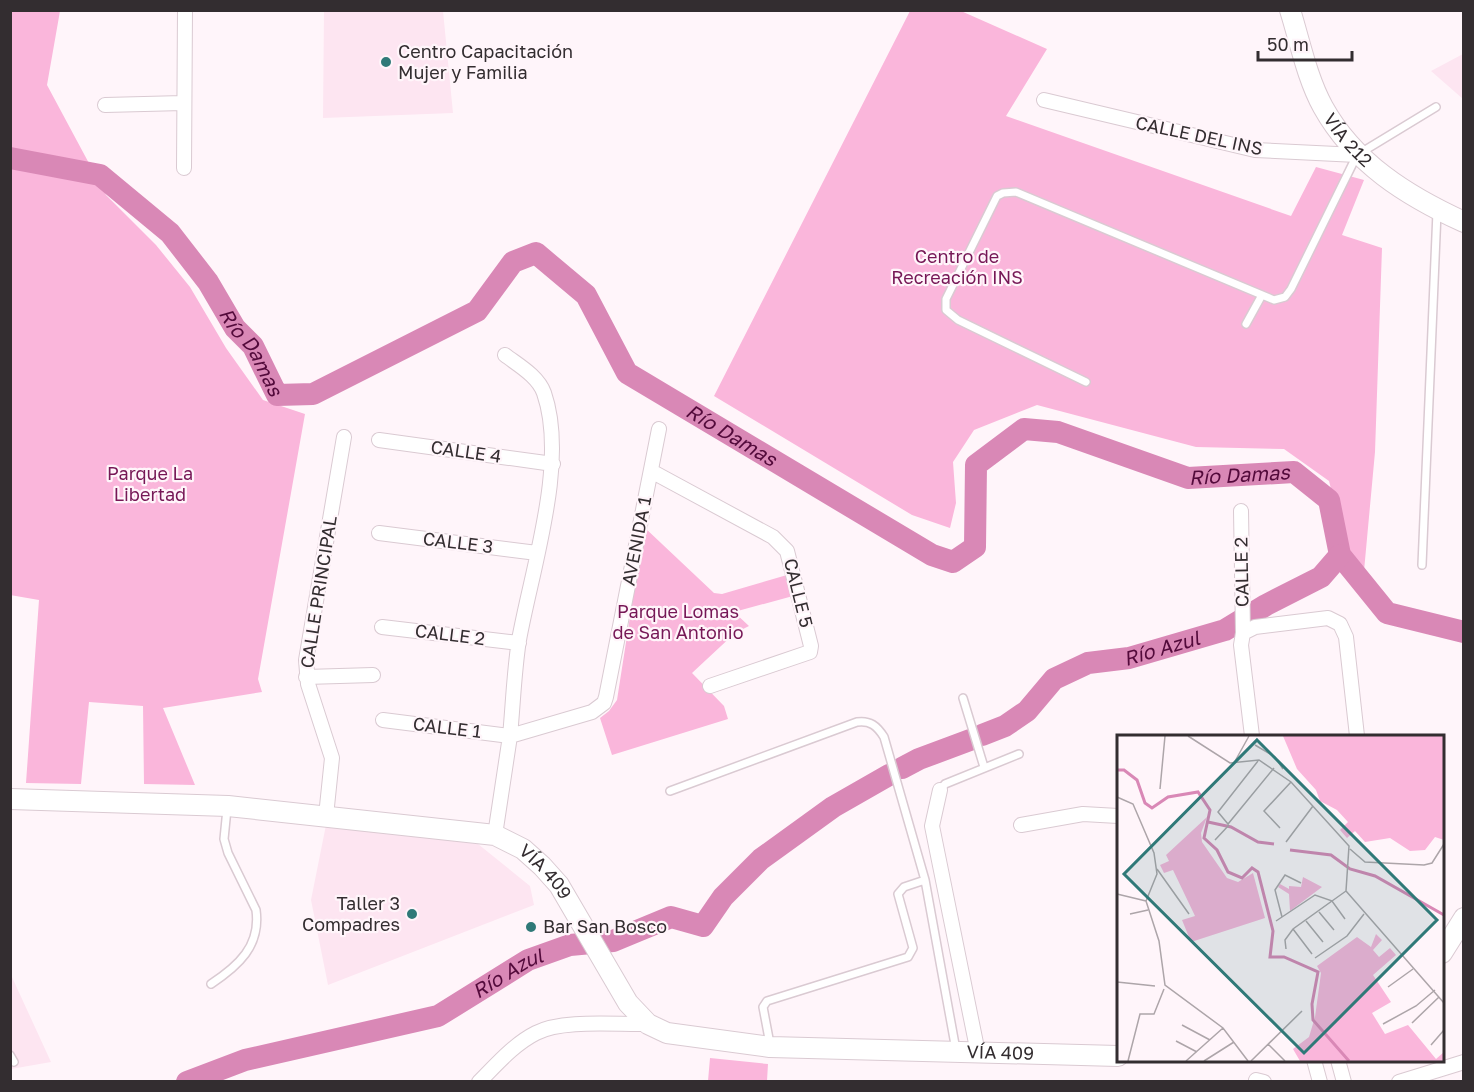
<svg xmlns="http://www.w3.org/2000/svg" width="1474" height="1092" font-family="'Golos Text',sans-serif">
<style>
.built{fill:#fde5f1}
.green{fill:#fab6db}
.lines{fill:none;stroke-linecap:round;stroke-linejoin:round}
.river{stroke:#d988b6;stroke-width:22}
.lane-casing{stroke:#dacad2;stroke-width:10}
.street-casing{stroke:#dacad2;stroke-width:16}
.secondary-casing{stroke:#dacad2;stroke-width:22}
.lane{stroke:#fff;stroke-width:7}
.street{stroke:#fff;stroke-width:14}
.secondary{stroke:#fff;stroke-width:20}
.poi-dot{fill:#2f7978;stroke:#fff5fa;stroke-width:2}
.labels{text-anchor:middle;stroke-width:4.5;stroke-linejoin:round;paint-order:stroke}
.poi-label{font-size:18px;fill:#332d30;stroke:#fff5fa;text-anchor:start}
.street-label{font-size:18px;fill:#332d30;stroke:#fff5fa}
.park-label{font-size:18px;fill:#761756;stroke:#fff5fa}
.water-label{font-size:20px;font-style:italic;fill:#530a3b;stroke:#fff5fa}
.inset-river{fill:none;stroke:#d988b6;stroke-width:3}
.inset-road{fill:none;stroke:#ada5a9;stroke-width:1.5}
.view{fill:#2f7978;fill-opacity:0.15;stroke:#2f7978;stroke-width:3}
.inset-edge{fill:none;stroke:#332d30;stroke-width:3}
</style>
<rect width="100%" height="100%" fill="#fff5fa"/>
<path class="built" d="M324 11H443L453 113 323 118Z
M1463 54V99L1431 71Z
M326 825 478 844 530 886 534 905 328 985 311 900Z
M11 975 51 1062 11 1069Z"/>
<path class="green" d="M10 11H60L47 85 106 195 156 245 190 287 226 348 263 400 305 414 258 679 262 692 163 708 195 785 144 784 143 706 89 702 81 784 26 783 39 600 10 595Z
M910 11H961L1047 49 1006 116 1291 216 1316 167 1364 180 1342 235 1382 248 1375 452 1364 571 1347 551 1329 481 1284 449 1196 447 1037 405 974 430 953 462 956 503 950 528 912 515 714 396Z
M644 527 714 593 722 594 787 575 793 596 734 612 749 626 735 633 692 673 724 706 728 719 612 755 600 718 609 711 617 700Z
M710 1058 768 1064 767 1081H708Z"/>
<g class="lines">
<g class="river">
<path id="s1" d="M10 158 100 175 170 233 208 282 235 328 253 346 277 395 313 394 477 311 513 262 536 253 586 295 627 373 932 555 953 562 975 547 976 465 1024 429 1058 432 1188 478 1294 472 1329 500 1340 555 1387 613 1464 632"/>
<path id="s2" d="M982 735 1005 726 1027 711 1054 679 1088 663 1129 658 1225 630 1266 605 1321 577 1340 555"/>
<path d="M902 768 919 759 970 740"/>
<path id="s3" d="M187 1082 245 1060 438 1016 528 960 570 945 613 941 671 917 703 926 723 897 761 859 833 807 889 775"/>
</g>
<g class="lane-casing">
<path id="lane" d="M1246 324 1262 295
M1086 382 958 320 946 310V299L997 196 1003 193 1016 192 1274 300 1285 297 1291 289 1357 155 1436 107
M1422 565 1437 212
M963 698 984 767
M940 790 945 784 1019 754
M670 791 857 722C870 720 877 726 884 737L925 880 956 1050
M211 984C238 966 261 946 256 910L228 853 224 839 227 809
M770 1044 763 1007 767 1001 908 957 913 948 898 894 904 887 925 880
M10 1055 14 1062"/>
</g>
<g class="street-casing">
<path id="street" d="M1044 100 1255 150 1357 155
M105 105 183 103
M184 168 185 10
M379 440 553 464
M651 471 773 537 787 551 811 646 810 652 710 686
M1241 511 1243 633
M379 533 537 553
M382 627 519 643
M306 677 373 675
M383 720 510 736C513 705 514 672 519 640 532 568 568 462 544 393 538 376 518 365 505 355
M1252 736 1241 645 1243 633 1255 627 1328 618 1340 624 1346 637 1357 736
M940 790 932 826 978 1053
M326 816 332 758 308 684 306 660 344 437
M1021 825 1083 814 1118 816
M495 835 510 736 592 712 604 703 606 697 659 429
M1314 1060 1320 1082
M1338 1060 1344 1082
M1256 1080 1264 1082
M479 1082C496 1065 514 1044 536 1033 563 1019 617 1025 648 1024
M1399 1082 1464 1062"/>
</g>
<g class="secondary-casing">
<g id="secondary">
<path id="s4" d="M1290 10C1300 42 1307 78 1323 107 1354 163 1407 196 1464 222"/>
<path id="s5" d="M10 799 228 806 495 835 523 849 542 866 559 885 628 1003 648 1024 667 1033 770 1047 1118 1056"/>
<path d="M1442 953 1464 918"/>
</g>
</g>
<use href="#lane" class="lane"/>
<use href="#street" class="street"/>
<use href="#secondary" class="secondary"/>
</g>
<g class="poi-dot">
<circle cx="386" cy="62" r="6"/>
<circle cx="412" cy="914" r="6"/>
<circle cx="531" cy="927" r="6"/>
</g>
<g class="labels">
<g class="poi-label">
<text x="398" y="58">Centro Capacitación<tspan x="398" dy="21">Mujer y Familia</tspan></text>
<text x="400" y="910" text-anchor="end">Taller 3<tspan x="400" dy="21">Compadres</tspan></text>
<text x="543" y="933">Bar San Bosco</text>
</g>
<g class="street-label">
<text transform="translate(1199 136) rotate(12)" y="6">CALLE DEL INS</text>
<text dy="6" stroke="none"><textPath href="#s4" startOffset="144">VÍA 212</textPath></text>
<text transform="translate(466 452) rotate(8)" y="6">CALLE 4</text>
<text transform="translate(637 541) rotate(-79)" y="6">AVENIDA 1</text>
<text transform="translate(458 543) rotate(7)" y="6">CALLE 3</text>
<text transform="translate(1242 572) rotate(-91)" y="6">CALLE 2</text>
<text transform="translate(319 592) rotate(-81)" y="6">CALLE PRINCIPAL</text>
<text transform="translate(798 593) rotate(76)" y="6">CALLE 5</text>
<text transform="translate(450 635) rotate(7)" y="6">CALLE 2</text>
<text transform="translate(447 728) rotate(7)" y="6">CALLE 1</text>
<text dy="6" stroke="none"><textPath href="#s5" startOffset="550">VÍA 409</textPath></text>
<text dy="6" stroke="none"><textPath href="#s5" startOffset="1090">VÍA 409</textPath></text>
</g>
<g class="park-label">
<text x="957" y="263">Centro de<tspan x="957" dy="21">Recreación INS</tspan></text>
<text x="150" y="480">Parque La<tspan x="150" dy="21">Libertad</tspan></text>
<text x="678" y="618">Parque Lomas<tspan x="678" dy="21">de San Antonio</tspan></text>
</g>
<g class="water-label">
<text dy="7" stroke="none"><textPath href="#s1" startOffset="327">Río Damas</textPath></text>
<text dy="7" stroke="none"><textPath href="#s1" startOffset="958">Río Damas</textPath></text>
<text dy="7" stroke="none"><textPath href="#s1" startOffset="1606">Río Damas</textPath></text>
<text dy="7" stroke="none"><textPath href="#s2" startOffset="206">Río Azul</textPath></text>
<text dy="7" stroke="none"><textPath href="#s3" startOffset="342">Río Azul</textPath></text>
</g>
</g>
<g transform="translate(1117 735)">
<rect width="327" height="327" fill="#fff5fa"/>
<path d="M166 1H327V105L318 102 308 115 293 116 273 103 248 107 238 96 230 103 223 95 231 87 220 75 203 66 199 55 180 34ZM90 82 84 98 85 107 110 143 121 147 136 138 148 183 74 207 65 185 78 181 56 135 47 138 43 130 52 126 49 120ZM186 142 205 152 173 176 172 159 161 152 163 149 172 154V151L184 152ZM259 199 265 205 256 215 262 222 273 213 279 220 256 240 274 267 255 278 268 299 291 290 319 324 327 317V326H183L176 314 192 302 198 282 204 238 200 231 240 202 254 212Z" fill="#fab6db"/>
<path class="inset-river" d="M0 35H7L20 45 28 68 35 73 51 62 81 57 93 75 87 103 100 115 111 137 125 143 135 133 141 137 156 196 153 222H167L201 237 195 269 196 285 232 326M91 87 114 92 141 107 157 109M173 115 214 120 233 134 258 141 327 180"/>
<path class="inset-road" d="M71 1 113 28 142 25 174 47 232 111 229 156 327 268M138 10 158 22 166 34M141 26 101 77 111 89 157 33M117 28 132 1M43 54 48 1M0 62 16 69 37 118 40 139 29 166 42 206 48 250 106 293 131 326M163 93 147 76 174 47M98 105 112 90M169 107 196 71M233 114 248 127 307 130 315 128 327 109M40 134 72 179M0 159 29 166M202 177 217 195M13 179 31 175M165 182 158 155 168 140 184 148M159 186 198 160 215 166 229 156M189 186 206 207M176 194 195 219M169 214 168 205 176 194 215 166 228 184M198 223 230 201 247 179M0 247 38 251M271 252 296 234M295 288 322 262M266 289 299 271 318 255M65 290 93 305M59 306 80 317M151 309 168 326M314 310 327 295M11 326 23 279H37L47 254M69 326 106 293M87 326 117 307M134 326 185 276"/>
<path class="view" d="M140 5 320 185 187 318 7 139Z"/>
<rect width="327" height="327" class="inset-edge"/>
</g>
<rect width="1474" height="1092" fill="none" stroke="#332d30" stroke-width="24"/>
<path d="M1258 51v9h94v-9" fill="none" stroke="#332d30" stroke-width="3"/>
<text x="1267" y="51" font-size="18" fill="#332d30" stroke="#fff5fa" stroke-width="4.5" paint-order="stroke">50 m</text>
</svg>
